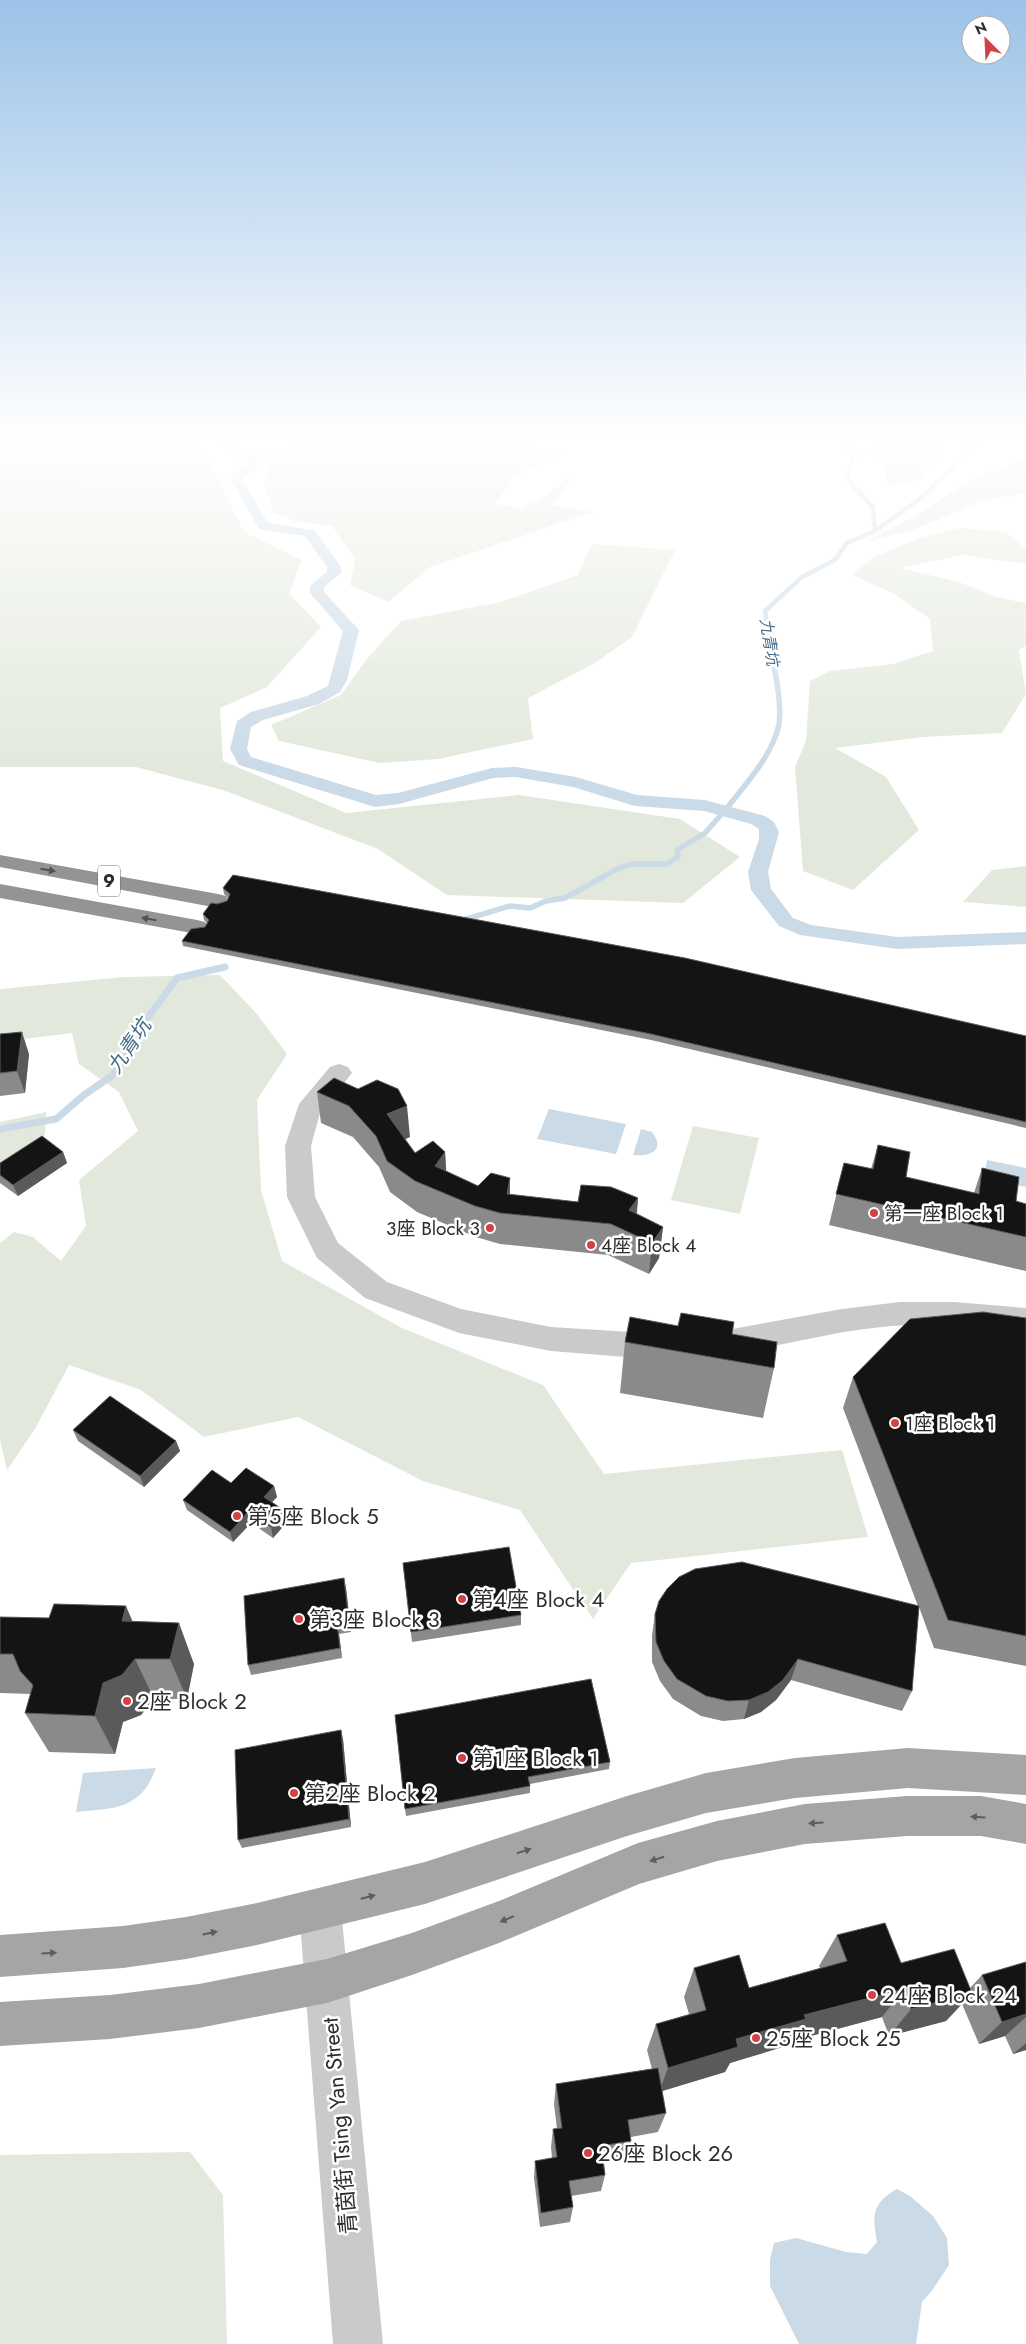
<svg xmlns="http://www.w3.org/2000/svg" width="1026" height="2344" font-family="Jost,'Noto Sans TC',sans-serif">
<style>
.green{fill:#e2e9dc}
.water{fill:#cadae7}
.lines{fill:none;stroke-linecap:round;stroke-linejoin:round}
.stream-far2{stroke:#cadae7;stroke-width:4.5}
.stream-far1{stroke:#cadae7;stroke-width:5.5}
.stream{stroke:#cadae7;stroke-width:7}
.canal{fill:#cadae7;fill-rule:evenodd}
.minor{fill:#cacaca;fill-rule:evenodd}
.primary{fill:#a5a5a5;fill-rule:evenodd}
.motorway{fill:#949494;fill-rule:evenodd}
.wall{fill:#8a8a8a}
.shaded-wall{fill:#5a5a5a}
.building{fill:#141414;stroke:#5a5a5a}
.oneway{fill:#515151}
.oneway2{fill:#5d5d5d}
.poi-dot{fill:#d14246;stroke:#fff;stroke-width:2}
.labels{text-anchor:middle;stroke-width:5;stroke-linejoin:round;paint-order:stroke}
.far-water-label{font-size:16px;font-style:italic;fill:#446986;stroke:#fff}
.shield{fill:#fff;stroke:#6c6c6c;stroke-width:1}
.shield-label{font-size:18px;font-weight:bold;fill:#2d2d2d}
.poi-label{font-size:19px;fill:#2d2d2d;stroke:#fff;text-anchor:start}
.water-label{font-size:20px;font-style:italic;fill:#446986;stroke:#fff}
.near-poi-label{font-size:22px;fill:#2d2d2d;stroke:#fff;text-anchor:start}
.near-street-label{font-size:22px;fill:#2d2d2d;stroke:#fff}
</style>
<rect width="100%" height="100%" fill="#fff"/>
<path class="green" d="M0 443H190L211 465 244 532 301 560 289 594 321 627 267 687 220 708 223 761 346 813 519 795 680 819 740 857 683 903 447 895 378 849 226 791 136 767H0Z
M320 443H401L388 448 441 446 450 443 520 444 565 454 515 476 495 504 521 508 541 499 572 476 553 506 593 512 430 567 388 602 350 585 355 559 332 526 295 521 273 513 264 483 273 456 306 452Z
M884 443H936L940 457 916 482 887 486 885 469 869 453Z
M1026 458V494L988 499 910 531 867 541 913 517 973 479Z
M960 528 1006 532 1026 549V564L963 555 900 568 959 582 996 597 1026 603V646L1019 650 1026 694 1002 733 923 737 835 748 886 777 919 830 853 890 803 871 795 767 806 741 810 681 830 671 893 664 933 651 930 619 893 593 852 575 874 557 919 538Z
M592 544 675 550 632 637 595 663 528 698 533 739 438 759 380 763 279 741 271 725 341 695 366 660 401 621 501 602 578 575Z
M1026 866V907L963 902 992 870Z
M220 975 257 1014 287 1054 257 1100 261 1190 282 1261 402 1328 543 1385 604 1474 842 1450 868 1537 631 1563 593 1619 520 1510 423 1481 298 1417 204 1437 141 1390 69 1365 35 1429 7 1470 0 1440V1243L14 1232 33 1237 61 1261 86 1226 79 1180 138 1131 119 1092 79 1064 72 1033 0 1042V989L124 977Z
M46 1112 45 1135 0 1162V1122Z
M693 1126 759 1138 740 1214 671 1200Z
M190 2152 223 2195 227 2344H0V2155Z"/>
<path class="water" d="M549 1109 626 1124 616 1154 537 1139Z
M641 1129 652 1132C666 1150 650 1157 633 1155Z
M987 1160 1026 1168V1187L984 1178Z
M156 1768C140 1811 114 1808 76 1812L83 1773Z
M897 2189 910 2196 933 2216 947 2238 949 2265 931 2292 922 2302 916 2344H799L770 2286V2259L774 2243 796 2238 846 2252 867 2254 877 2242C872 2216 872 2203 897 2189Z"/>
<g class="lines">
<path class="stream-far2" d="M844 443 855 454 846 478 873 507 875 531
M253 460 313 443
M0 484 94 478 164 464 194 465
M772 652 765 611 802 577 835 560 847 543 875 531 925 495 975 443"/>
<path class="stream-far1" d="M726 809C745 785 773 755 779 724 782 703 775 671 771 650
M460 921 510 906 530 908 546 901 565 898 619 868 633 864H666L678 857 677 850 705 833 720 816"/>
<path class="stream" d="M0 1129 56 1119 84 1095 113 1075 132 1048 133 1038 177 978 225 967"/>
<path class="canal" d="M214 443C232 443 250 448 260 463L255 470 243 478V481L268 523 314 530 341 567V573L324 587V592L359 630 347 680 340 692 319 704 263 720 251 727 247 749 251 757 376 795 398 793 492 768 516 767 576 777 637 795 705 800 765 816 774 822 779 832 768 872 771 889 793 918 811 925 897 937 1026 932V944L897 949 800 935 779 926 751 890 748 872 759 839V829L751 824 704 811 635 806 573 787 516 777 493 778 399 804 375 807 239 765 230 749 237 721 251 712 307 696 328 686 343 631 310 593V586L327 572V567L305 536 259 529 231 481 233 474 248 463 246 460Z"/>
<path class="minor" d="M339 1064 348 1067 352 1073 320 1113 311 1146 315 1197 338 1243 387 1282 461 1309 551 1327 663 1334 674 1338 678 1347 674 1356 663 1360 551 1351 459 1333 365 1298 317 1258 287 1197 285 1146 299 1104 330 1067Z
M900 1302H954L1026 1308V1332C978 1328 930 1322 882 1327 828 1332 775 1348 721 1355L710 1352 706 1343 710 1334 721 1331 842 1309Z
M320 1888 335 1894 341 1909 383 2344H333L299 1909 305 1894Z"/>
<path class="primary" d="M908 1748 1026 1755V1795L908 1788 795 1798 706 1813 627 1836 425 1904 257 1945 186 1959 123 1968 0 1977V1935L123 1926 186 1917 257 1903 425 1862 627 1796 706 1773 795 1758Z
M907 1796H981L1026 1804V1844L981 1836H907L805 1844 717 1861 639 1884 499 1943 412 1975 327 2003 199 2028 110 2039 0 2046V2002L110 1995 199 1984 327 1959 412 1933 499 1901 638 1843 717 1821 805 1804Z"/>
<path class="motorway" d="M0 855 218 894 226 896 229 901 226 906 218 908 0 867Z
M0 884 197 920 205 922 208 927 205 932 197 934 0 898Z"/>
</g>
<path class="wall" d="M223 888 1026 1036V1128L651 1040 183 946 182 941 205 927 207 923 204 920 203 914 217 904 227 901 228 898 224 894Z
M0 1034 29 1054 25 1093 0 1096Z
M334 1078 410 1137 404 1139 415 1153 445 1152 446 1171 478 1186 510 1195 578 1202 638 1198 637 1214 663 1227 659 1258 649 1274 608 1255 500 1244 476 1237 417 1212 390 1192 379 1167 353 1137 321 1123 317 1092Z
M878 1145 906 1177 974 1193 982 1168 1016 1201 1026 1204V1271L829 1225 844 1163 871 1169Z
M63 1152 67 1163 18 1196 0 1183V1163Z
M1026 1318V1666L934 1648 919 1607 912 1691 902 1711 791 1680 776 1700 761 1712 744 1719 723 1721 701 1716 673 1699 660 1681 652 1662V1635L655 1614 918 1606 843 1408 853 1377Z
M732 1334 774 1368 763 1418 620 1393 625 1342Z
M73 1430 176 1441 180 1451 144 1487 78 1441Z
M231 1483 274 1486 277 1497 272 1502 285 1511 287 1522 273 1538 251 1523 233 1542 187 1510 183 1500Z
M403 1563 521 1615V1625L412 1642Z
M346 1588 351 1632 339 1634 342 1658 251 1675 248 1665Z
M0 1617 133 1622 194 1664 187 1699H154L141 1715 123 1722 115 1754 49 1752 25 1713 31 1694 0 1693Z
M591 1679 610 1762 609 1769 530 1784V1793L406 1816 405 1809Z
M343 1739 351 1827 242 1848 238 1840Z
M837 1935 901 1963 970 1988 982 1975 1026 1962V2050L1013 2054 1005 2036 979 2044 962 2004 946 2021 889 2036 882 2017 792 2041 789 2045 730 2063 725 2072 662 2091 666 2113 658 2132 631 2137V2141L625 2159 604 2162 605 2175 601 2191 571 2196 573 2207 570 2222 540 2227 534 2178 535 2161 552 2158 551 2147 553 2129H557L554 2104 556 2084 652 2069 647 2050 656 2024 689 2014 684 1997 694 1968 749 1988 820 1968 819 1966Z"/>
<path class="shaded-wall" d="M22 1032 29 1054 25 1093 17 1071Z
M407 1106 410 1137 390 1146 387 1114Z
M63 1152 67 1163 18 1196 13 1185Z
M445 1152 447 1183 435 1166Z
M510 1178V1209L507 1194Z
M638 1198 635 1229 629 1210Z
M663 1227 659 1258 649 1274 652 1243Z
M176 1441 180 1451 144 1487 140 1476Z
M274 1486 277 1497 267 1507 264 1497Z
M285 1511 287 1522 273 1538 271 1527Z
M248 1512 251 1523 233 1542 230 1532Z
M344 1578 346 1588 351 1632 349 1622Z
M126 1606 144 1648 122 1621Z
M179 1623 194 1664 187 1699 170 1659Z
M337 1624 339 1634 342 1658 340 1648Z
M135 1659 154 1699 141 1715 123 1722 115 1754 95 1716 103 1683Z
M798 1659 791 1680 776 1700 761 1712 744 1719 749 1700Z
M341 1730 343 1739 351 1827 349 1819Z
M904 1989 882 2017 792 2041 789 2045 730 2063 725 2072 659 2092 668 2068 736 2039 804 2015Z
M972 1993 946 2021 889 2036 911 2009Z
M1026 2014V2017L1005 2036 979 2044 1002 2022Z
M1026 2043V2050L1013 2054Z"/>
<path class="building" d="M233 875 685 958 1026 1036V1122L651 1034 182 941 191 929 205 927 209 920 203 914 211 903 217 904 227 901 230 894 223 888Z
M22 1032 17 1071 0 1073V1034Z
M334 1078 358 1089 377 1080 398 1089 407 1106 387 1114 415 1153 433 1141 445 1152 435 1166 478 1186 491 1173 510 1178 507 1194 578 1202 581 1185 611 1187 638 1198 629 1210 663 1227 652 1243 611 1224 500 1213 475 1206 415 1181 387 1161 376 1136 349 1106 317 1092Z
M42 1136 63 1152 13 1185 0 1175V1163Z
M878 1145 910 1152 906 1177 979 1194 982 1168 1019 1177 1016 1201 1026 1204V1237L836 1194 844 1163 873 1169Z
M983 1312 1026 1318V1636L948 1620 853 1377 910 1319Z
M681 1313 734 1322 732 1334 777 1342 774 1368 625 1342 630 1317 678 1326Z
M110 1396 176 1441 140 1476 73 1430Z
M246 1468 274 1486 264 1497 285 1511 271 1527 248 1512 230 1532 183 1500 212 1470 231 1483Z
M509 1547 521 1615 411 1632 403 1563Z
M742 1562 919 1606 912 1691 798 1659 783 1680 768 1692 749 1700 728 1701 706 1696 677 1679 664 1661 656 1642 655 1614 659 1601 667 1589 679 1577 695 1569Z
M344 1578 349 1622 337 1624 340 1648 248 1665 244 1596Z
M54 1604 126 1606 122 1621 179 1623 170 1659H135L122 1675 103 1683 95 1716 25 1713 33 1685 20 1671 13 1654H0V1617L49 1618Z
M591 1679 610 1762 528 1777 530 1786 405 1809 395 1715Z
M341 1730 349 1819 238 1840 235 1750Z
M885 1923 901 1963 954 1949 972 1993 911 2009 904 1989 804 2015 806 2019 736 2039 738 2047 668 2068 656 2024 706 2010 694 1968 739 1955 749 1988 847 1961 837 1935Z
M1026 1962V2014L1002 2022 982 1975Z
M658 2068 666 2113 628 2120 631 2141 601 2146 605 2175 569 2181 573 2207 541 2213 535 2161 557 2157 553 2129 562 2128 556 2084Z"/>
<defs><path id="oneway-solid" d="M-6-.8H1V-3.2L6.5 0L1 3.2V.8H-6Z" transform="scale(1.25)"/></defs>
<g class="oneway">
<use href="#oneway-solid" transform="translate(48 870) rotate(10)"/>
<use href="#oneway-solid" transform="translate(149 919) rotate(-170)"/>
</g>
<g class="oneway2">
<use href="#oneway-solid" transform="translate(978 1817) rotate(-177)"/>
<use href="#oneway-solid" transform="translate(816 1823) rotate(176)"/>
<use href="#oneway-solid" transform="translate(524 1851) rotate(-18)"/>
<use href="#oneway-solid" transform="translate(657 1859) rotate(163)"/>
<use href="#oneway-solid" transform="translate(368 1897) rotate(-14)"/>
<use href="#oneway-solid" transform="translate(507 1919) rotate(157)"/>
<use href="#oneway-solid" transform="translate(210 1933) rotate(-12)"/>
<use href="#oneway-solid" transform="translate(49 1953) rotate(-4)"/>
</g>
<linearGradient id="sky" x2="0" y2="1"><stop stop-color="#9cc3e8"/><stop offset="0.57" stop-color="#fff"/><stop offset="1" stop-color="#fff" stop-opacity="0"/></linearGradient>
<rect width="1026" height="771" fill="url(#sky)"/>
<g class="poi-dot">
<circle cx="874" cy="1213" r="5"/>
<circle cx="490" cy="1228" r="5"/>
<circle cx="591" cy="1245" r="5"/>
<circle cx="895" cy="1423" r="5"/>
<circle cx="237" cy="1516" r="5"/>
<circle cx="462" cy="1599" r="5"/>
<circle cx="299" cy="1619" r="5"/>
<circle cx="127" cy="1701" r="5"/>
<circle cx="462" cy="1758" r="5"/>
<circle cx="294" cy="1793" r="5"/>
<circle cx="872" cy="1995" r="5"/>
<circle cx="756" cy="2038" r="5"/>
<circle cx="588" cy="2153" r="5"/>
</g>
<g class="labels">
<g class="far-water-label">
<text transform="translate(770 642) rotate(81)" y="6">九青坑</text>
</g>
<rect class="shield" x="98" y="865.5" width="22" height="31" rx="4"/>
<g class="shield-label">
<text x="109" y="887">9</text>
</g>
<g class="poi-label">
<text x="884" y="1220">第一座 Block 1</text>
<text x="480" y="1235" text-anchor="end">3座 Block 3</text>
<text x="601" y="1252">4座 Block 4</text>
<text x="905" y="1430">1座 Block 1</text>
</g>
<g class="water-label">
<text transform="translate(129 1046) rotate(-56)" y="7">九青坑</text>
</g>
<g class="near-poi-label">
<text x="247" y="1524">第5座 Block 5</text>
<text x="472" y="1607">第4座 Block 4</text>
<text x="309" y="1627">第3座 Block 3</text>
<text x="137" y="1709">2座 Block 2</text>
<text x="472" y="1766">第1座 Block 1</text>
<text x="304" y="1801">第2座 Block 2</text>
<text x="882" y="2003">24座 Block 24</text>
<text x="766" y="2046">25座 Block 25</text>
<text x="598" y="2161">26座 Block 26</text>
</g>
<g class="near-street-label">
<text transform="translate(339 2126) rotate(-95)" y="8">青茵街 Tsing Yan Street</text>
</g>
</g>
<g transform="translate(986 40) rotate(336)"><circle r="24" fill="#ffffff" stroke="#ababab"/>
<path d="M0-4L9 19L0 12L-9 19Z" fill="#d14246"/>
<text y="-8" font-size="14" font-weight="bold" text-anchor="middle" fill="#2d2d2d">N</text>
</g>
</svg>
